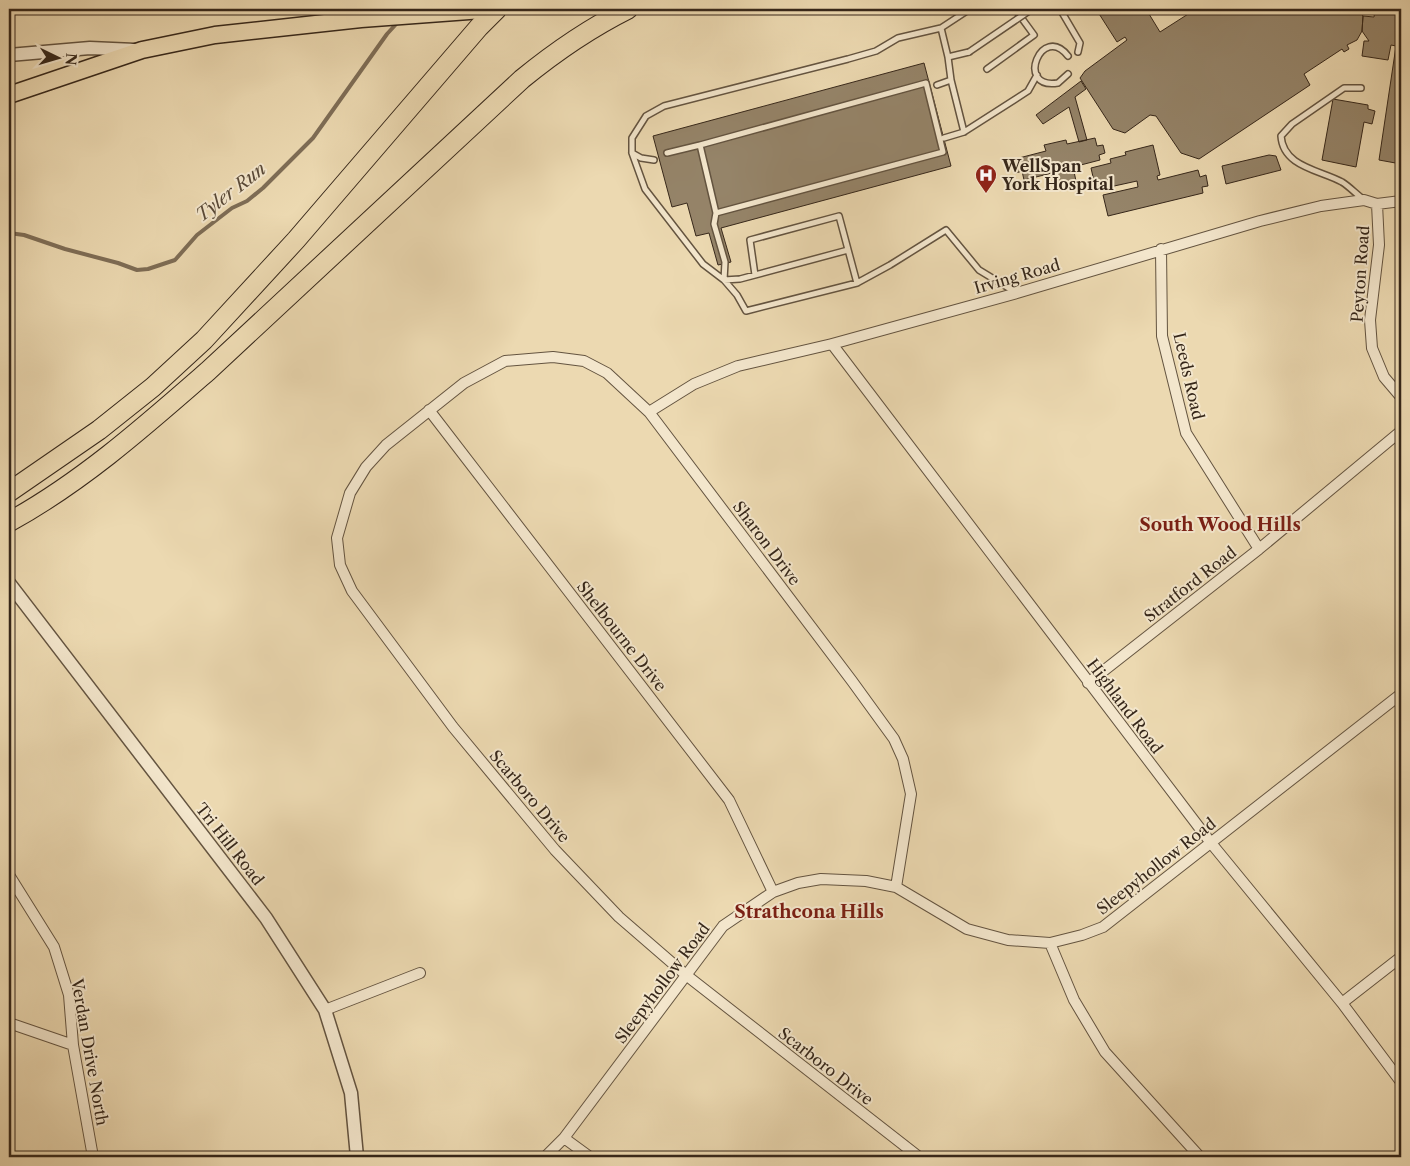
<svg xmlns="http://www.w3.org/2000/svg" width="1410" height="1166" font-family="'Libre Caslon Text',serif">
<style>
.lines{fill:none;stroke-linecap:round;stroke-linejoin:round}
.stream{stroke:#7e6d56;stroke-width:4}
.building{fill:#958469;stroke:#36271a}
.service-casing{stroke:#645440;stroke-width:8}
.minor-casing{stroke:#645440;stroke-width:12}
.tertiary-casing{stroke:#645440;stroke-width:15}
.primary-casing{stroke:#36271a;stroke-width:19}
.motorway-casing{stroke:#36271a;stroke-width:21}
.service{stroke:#f3e6cc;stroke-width:5}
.minor{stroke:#f3e6cc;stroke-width:10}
.tertiary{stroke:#f3e6cc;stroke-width:12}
.primary{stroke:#ecd9b1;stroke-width:16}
.motorway{stroke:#ecd9b1;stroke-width:19}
.service-bridge-casing{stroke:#645440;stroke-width:8;stroke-linecap:butt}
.service-bridge{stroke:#f3e6cc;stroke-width:5}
.labels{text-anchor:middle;stroke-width:4;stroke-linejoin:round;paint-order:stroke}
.poi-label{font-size:16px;font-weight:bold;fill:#36271a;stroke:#f3e6cc;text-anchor:start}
.street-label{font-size:16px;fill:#36271a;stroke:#f3e6cc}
.water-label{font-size:18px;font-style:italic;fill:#5a4a38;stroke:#f3e6cc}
.neighbourhood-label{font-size:18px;font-weight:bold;fill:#7a1f14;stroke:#f3e6cc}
</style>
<rect width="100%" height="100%" fill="#ecd9b1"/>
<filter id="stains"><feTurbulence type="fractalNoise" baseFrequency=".004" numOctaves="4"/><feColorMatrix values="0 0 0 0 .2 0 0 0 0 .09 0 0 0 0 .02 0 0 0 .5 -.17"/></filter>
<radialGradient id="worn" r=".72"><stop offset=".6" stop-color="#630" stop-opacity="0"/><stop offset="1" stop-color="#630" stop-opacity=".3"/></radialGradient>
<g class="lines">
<path class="stream" d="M9 233 24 235 65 249 118 263 137 270 148 269 175 260 197 235 232 208 247 201 263 188 313 138 387 34 398 22"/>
</g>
<path class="building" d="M1096 9H1146L1160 32 1196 9H1358L1363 16 1362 31 1357 40 1347 45 1349 49 1344 52 1342 49 1304 74 1310 85 1199 159 1181 153 1156 116 1150 115 1125 133 1113 129 1080 78 1085 71 1127 40 1125 37 1117 42Z
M1375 9H1401V164L1379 160 1396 46 1391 45 1388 60 1362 56 1364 41H1369L1362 31 1363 16 1374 17Z
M924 63 951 166 721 228 731 262 718 265 709 233 696 236 687 203 672 207 653 136Z
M1081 81 1086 89 1075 97 1087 140 1079 142 1069 107 1043 124 1036 115Z
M1333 99 1368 105V109L1375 111 1372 124 1364 122 1356 167 1322 160Z
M1095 138 1097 146 1103 145 1105 153 1099 155 1100 160 1073 167 1076 181 1055 186 1052 173 1024 180 1022 171 1016 173 1014 164 1020 163 1019 158 1046 151 1044 145 1066 140 1067 144Z
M1153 145 1160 175 1157 176 1158 180 1198 170 1200 177 1206 175 1208 186 1202 187 1203 193 1108 216 1103 195 1138 187 1137 181 1096 190 1091 168 1111 163 1110 159 1126 155 1125 152Z
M1269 155 1276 156 1281 170 1226 184 1222 166Z"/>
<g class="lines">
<g class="service-casing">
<path id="service" d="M1060 9 1080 43 1078 52
M969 52 948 57 941 28 970 9
M1068 56C1042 22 1014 90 1058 83L1068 74
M948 57 951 80
M987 69 1034 35 1015 9
M937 85 951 80 964 132
M1361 88H1344L1292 124 1281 136C1283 167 1320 170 1342 182 1350 187 1356 194 1363 199
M944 138 964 132 1028 91 1037 75
M632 153 645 189 703 264 724 280 740 279 848 250
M667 153 700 145
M654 160 641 158 632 153V138L646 116 664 106 848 59 876 51 898 38 941 28
M716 213 943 152 926 83 700 145 716 213 714 224 725 262 724 280 737 295 746 311 857 283
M755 275 750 240 839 216 857 283 890 265 946 230 979 270 1017 293"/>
</g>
<g class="minor-casing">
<path id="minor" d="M1377 204 1379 245 1370 320 1372 348 1384 377 1401 397
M1161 249 1162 336 1186 433 1259 549
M832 344 1211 843 1342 1003 1401 1082
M429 410 729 800 773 892
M649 412 694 384 738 366 832 344 1017 293 1260 221 1321 206 1364 200 1377 204 1401 201
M1088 683 1259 549 1401 431
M9 875 54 947 69 995 73 1045 93 1157
M896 887 911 794 903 759 894 739 852 681 649 412 607 373 584 361 553 357 505 361 464 383 386 445 366 467 350 493 337 538 340 565 352 591 453 727 555 850 619 917 686 975 919 1157
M1050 943 1074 1000 1105 1052 1200 1157
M1342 1003 1401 957
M325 1010 420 973
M9 1023 73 1045
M564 1138 590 1157
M545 1157 564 1138 723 926 773 892 798 883 821 879 866 881 896 887 967 929 1008 940 1050 943 1082 935 1103 927 1401 694"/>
</g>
<g class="tertiary-casing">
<path id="tertiary" d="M9 55 90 48 135 50
M9 583 266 918 325 1010 351 1093 357 1157"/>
</g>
<g class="primary-casing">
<path id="primary" d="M9 95 142 50 215 35 361 19 496 9"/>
</g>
<g class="motorway-casing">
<path id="motorway" d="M9 492 99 430 153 387 204 340 296 240 479 27 497 9
M9 522C82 482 145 426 208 371L522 79C555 52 590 28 628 9"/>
</g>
<use href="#service" class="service"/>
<use href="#minor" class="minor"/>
<use href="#tertiary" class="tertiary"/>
<use href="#primary" class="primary"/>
<use href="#motorway" class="motorway"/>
<g class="service-bridge-casing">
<path id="service-bridge" d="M969 52 1032 9"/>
</g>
<use href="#service-bridge" class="service-bridge"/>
</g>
<defs>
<g id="hospital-pin" transform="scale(1.125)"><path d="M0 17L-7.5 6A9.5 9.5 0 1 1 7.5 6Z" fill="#8f2418" stroke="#f3e6cc"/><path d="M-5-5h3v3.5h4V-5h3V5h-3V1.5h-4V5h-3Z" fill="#fff"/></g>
</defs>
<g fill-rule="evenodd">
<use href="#hospital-pin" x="986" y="175"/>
</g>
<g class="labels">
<g class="poi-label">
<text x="1002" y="172">WellSpan<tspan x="1002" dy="18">York Hospital</tspan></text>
</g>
<g class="street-label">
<text transform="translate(1360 274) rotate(-86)" y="6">Peyton Road</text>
<text transform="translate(1017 276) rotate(-16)" y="6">Irving Road</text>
<text transform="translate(1189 376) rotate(77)" y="6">Leeds Road</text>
<text transform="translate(767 543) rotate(53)" y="6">Sharon Drive</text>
<text transform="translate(1190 584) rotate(-38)" y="6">Stratford Road</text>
<text transform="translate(622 636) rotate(52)" y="6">Shelbourne Drive</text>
<text transform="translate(1125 706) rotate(53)" y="6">Highland Road</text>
<text transform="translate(530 796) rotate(50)" y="6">Scarboro Drive</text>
<text transform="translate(230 844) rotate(52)" y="6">Tri Hill Road</text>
<text transform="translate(1156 866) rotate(-38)" y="6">Sleepyhollow Road</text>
<text transform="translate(662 983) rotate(-53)" y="6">Sleepyhollow Road</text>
<text transform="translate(90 1052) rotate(80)" y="6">Verdan Drive North</text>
<text transform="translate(826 1066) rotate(38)" y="6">Scarboro Drive</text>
</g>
<g class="water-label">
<text transform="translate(231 192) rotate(-38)" y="6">Tyler Run</text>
</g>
<g class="neighbourhood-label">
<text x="1220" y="531">South Wood Hills</text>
<text x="809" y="918">Strathcona Hills</text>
</g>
</g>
<rect width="1410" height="1166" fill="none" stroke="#ecd9b1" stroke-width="30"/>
<rect x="10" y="10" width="1390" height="1146" fill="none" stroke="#36271a" stroke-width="2.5"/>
<rect x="15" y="15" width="1380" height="1136" fill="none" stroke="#36271a"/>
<g transform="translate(58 58) rotate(95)" stroke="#f3e6cc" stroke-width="4" paint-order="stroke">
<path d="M0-4L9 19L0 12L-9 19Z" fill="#36271a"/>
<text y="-8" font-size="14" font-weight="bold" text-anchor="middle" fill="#36271a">N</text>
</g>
<rect width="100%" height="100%" filter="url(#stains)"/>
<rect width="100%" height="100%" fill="url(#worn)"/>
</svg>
